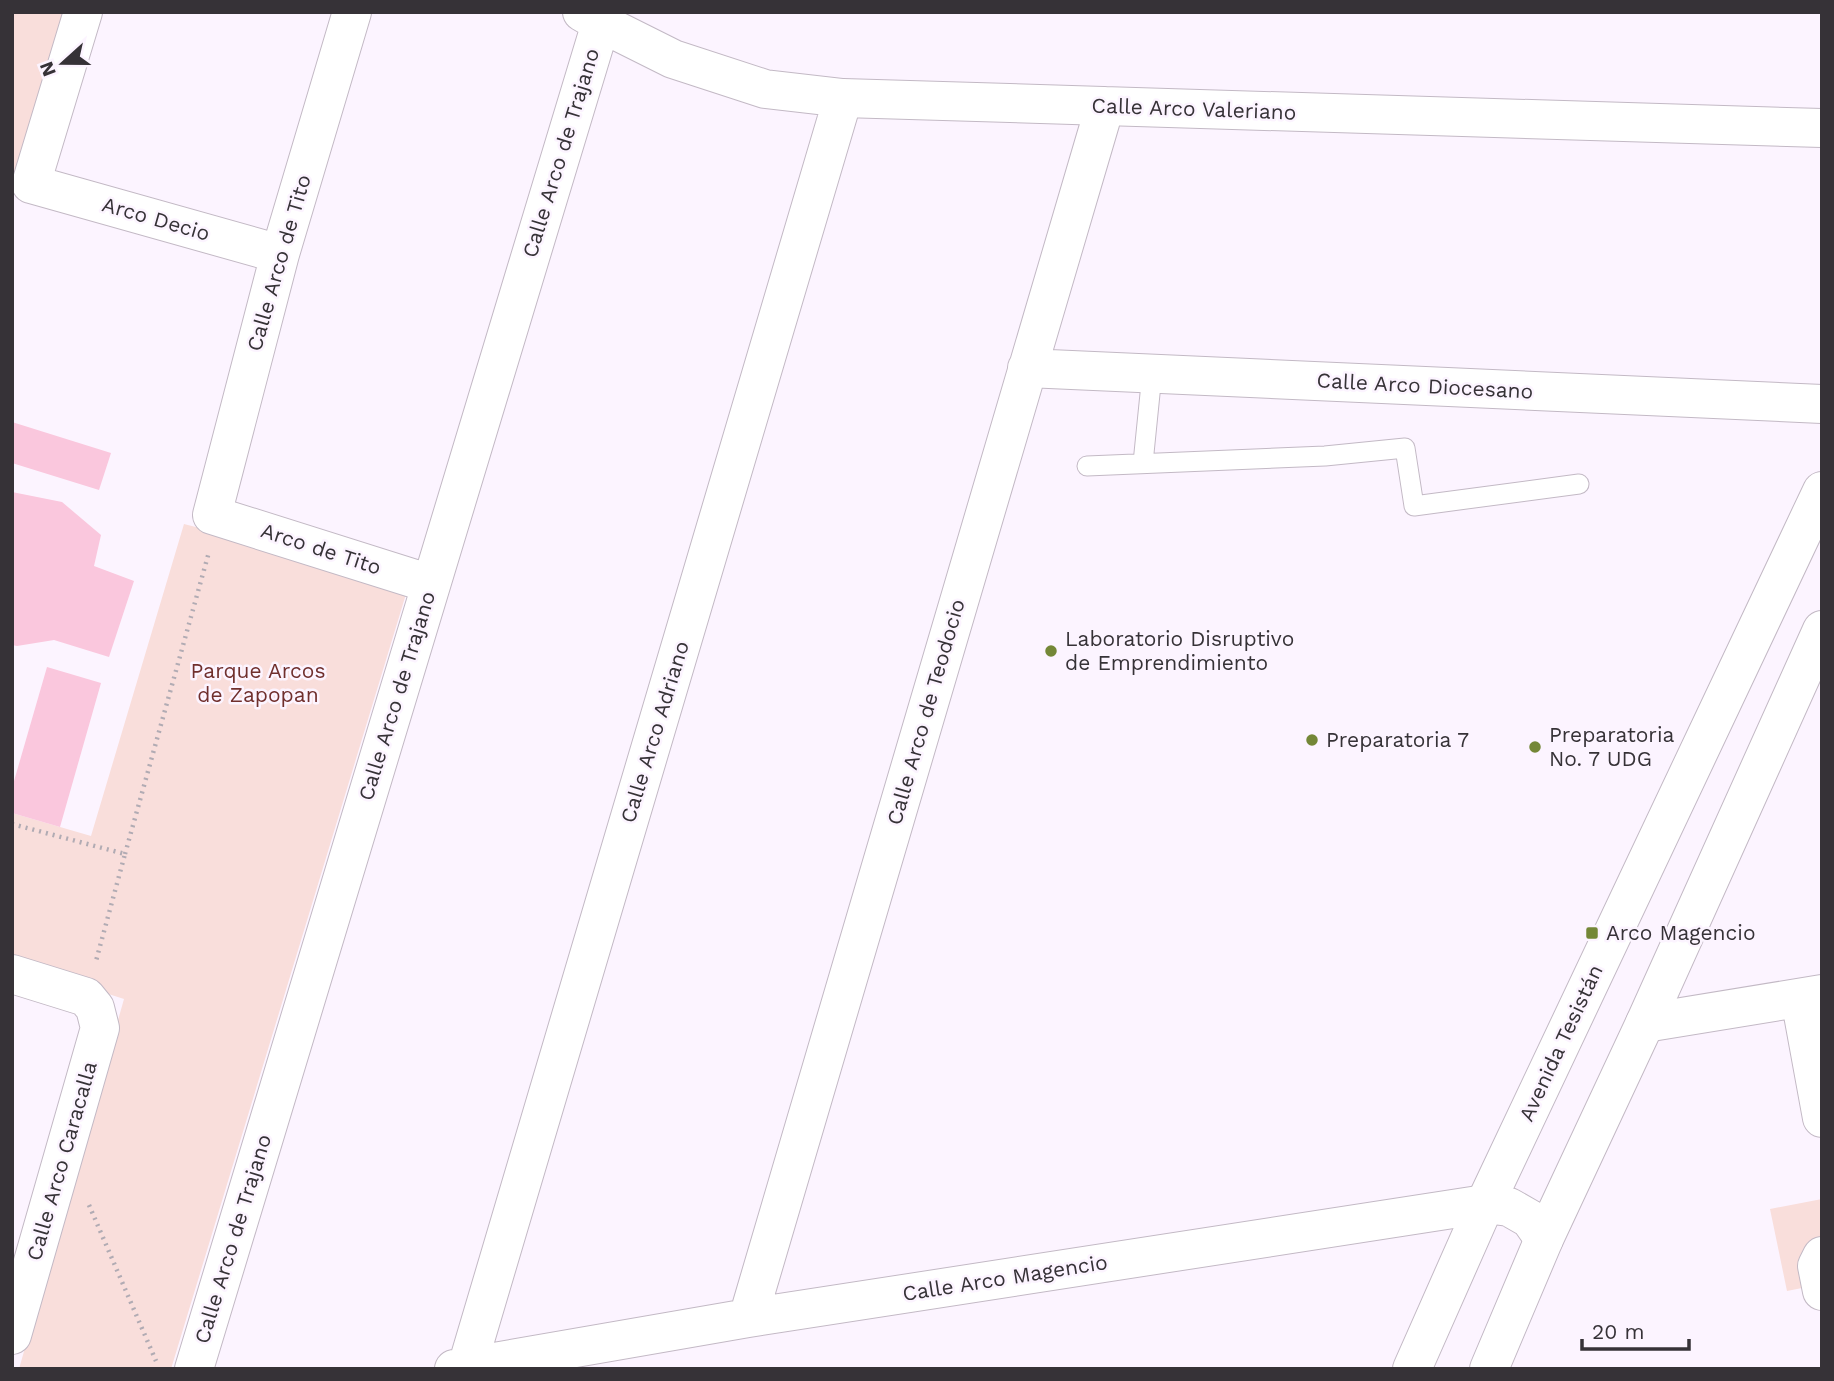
<svg xmlns="http://www.w3.org/2000/svg" width="1834" height="1381" font-family="'Work Sans',sans-serif">
<style>
.green{fill:#f9dedb}
.building{fill:#fac7dd}
.lines{fill:none;stroke-linecap:round;stroke-linejoin:round}
.lane-casing{stroke:#c3b9c5;stroke-width:21}
.street-casing{stroke:#c3b9c5;stroke-width:40}
.secondary-casing{stroke:#c3b9c5;stroke-width:40}
.path{stroke:#b1abb3;stroke-width:4.5;stroke-dasharray:2 5;stroke-linecap:butt}
.lane{stroke:#fff;stroke-width:19}
.street{stroke:#fff;stroke-width:38}
.secondary{stroke:#fff;stroke-width:38}
.poi-dot{fill:#748737;stroke:#fcf4ff;stroke-width:2.5}
.labels{text-anchor:middle;stroke-width:5;stroke-linejoin:round;paint-order:stroke}
.street-label{font-size:21px;fill:#363237;stroke:#fcf4ff}
.poi-label{font-size:21px;fill:#363237;stroke:#fcf4ff;text-anchor:start}
.park-label{font-size:21px;fill:#702f2d;stroke:#fcf4ff}
</style>
<rect width="100%" height="100%" fill="#fcf4ff"/>
<path class="green" d="M12 12H63L12 187Z
M184 524 223 534 406 594 171 1369H19L124 999 12 963V813L91 836Z
M1822 1199V1284L1787 1291 1770 1209Z"/>
<path class="building" d="M12 422 111 453 99 490 12 463Z
M12 492 62 502 101 535 94 566 134 581 109 657 54 640 17 646 12 645Z
M47 667 101 683 60 827 12 813V788Z"/>
<g class="lines">
<g class="lane-casing">
<path id="lane" d="M1143 463 1152 374
M1087 466 1325 456 1405 448 1414 506 1579 484"/>
</g>
<g class="street-casing">
<path id="street" d="M83 12 31 184 280 254
M352 12 280 254 212 515 431 584
M582 12 601 23 673 59 765 89 843 98 1822 128
M1027 368 1822 404
M12 974 86 997 95 1008 100 1028 12 1335
M1800 998 1822 1118
M1645 1023 1822 994
M1822 1256 1817 1266 1822 1291
M748 1318 1105 106
M467 1367 843 98
M194 1369 601 23
M454 1369 748 1318 1485 1204 1509 1207 1530 1219 1544 1239"/>
</g>
<g class="secondary-casing">
<path id="secondary" d="M1412 1369 1485 1204 1822 491
M1489 1369 1544 1239 1645 1023 1822 630"/>
</g>
<path class="path" d="M12 824 125 854 96 961
M125 854 209 552
M89 1205 156 1361"/>
<use href="#lane" class="lane"/>
<use href="#street" class="street"/>
<use href="#secondary" class="secondary"/>
</g>
<g class="poi-dot">
<circle cx="1051" cy="651" r="7"/>
<circle cx="1312" cy="740" r="7"/>
<circle cx="1535" cy="747" r="7"/>
<rect x="1585" y="926" width="14" height="14" rx="3.5"/>
</g>
<g class="labels">
<g class="street-label">
<text transform="translate(1194 109) rotate(2)" y="7">Calle Arco Valeriano</text>
<text transform="translate(561 153) rotate(-73)" y="7">Calle Arco de Trajano</text>
<text transform="translate(156 219) rotate(16)" y="7">Arco Decio</text>
<text transform="translate(279 263) rotate(-74)" y="7">Calle Arco de Tito</text>
<text transform="translate(1425 386) rotate(3)" y="7">Calle Arco Diocesano</text>
<text transform="translate(321 549) rotate(18)" y="7">Arco de Tito</text>
<text transform="translate(397 696) rotate(-73)" y="7">Calle Arco de Trajano</text>
<text transform="translate(926 712) rotate(-74)" y="7">Calle Arco de Teodocio</text>
<text transform="translate(655 732) rotate(-73)" y="7">Calle Arco Adriano</text>
<text transform="translate(1561 1043) rotate(-65)" y="7">Avenida Tesistán</text>
<text transform="translate(62 1161) rotate(-74)" y="7">Calle Arco Caracalla</text>
<text transform="translate(233 1239) rotate(-73)" y="7">Calle Arco de Trajano</text>
<text transform="translate(1005 1278) rotate(-9)" y="7">Calle Arco Magencio</text>
</g>
<g class="poi-label">
<text x="1065" y="646">Laboratorio Disruptivo<tspan x="1065" dy="24">de Emprendimiento</tspan></text>
<text x="1549" y="742">Preparatoria<tspan x="1549" dy="24">No. 7 UDG</tspan></text>
<text x="1326" y="747">Preparatoria 7</text>
<text x="1606" y="940">Arco Magencio</text>
</g>
<g class="park-label">
<text x="258" y="678">Parque Arcos<tspan x="258" dy="24">de Zapopan</tspan></text>
</g>
</g>
<rect width="1834" height="1381" fill="none" stroke="#363237" stroke-width="28"/>
<g transform="translate(63 63) rotate(249)" stroke="#fcf4ff" stroke-width="5" paint-order="stroke">
<path d="M0-5L12 26L0 18L-12 26Z" fill="#363237"/>
<text y="-10" font-size="19" font-weight="bold" text-anchor="middle" fill="#363237">N</text>
</g>
<path d="M1582 1339v10h107v-10" fill="none" stroke="#363237" stroke-width="3.5"/>
<text x="1592" y="1339" font-size="21" fill="#363237" stroke="#fcf4ff" stroke-width="5" paint-order="stroke">20 m</text>
</svg>
